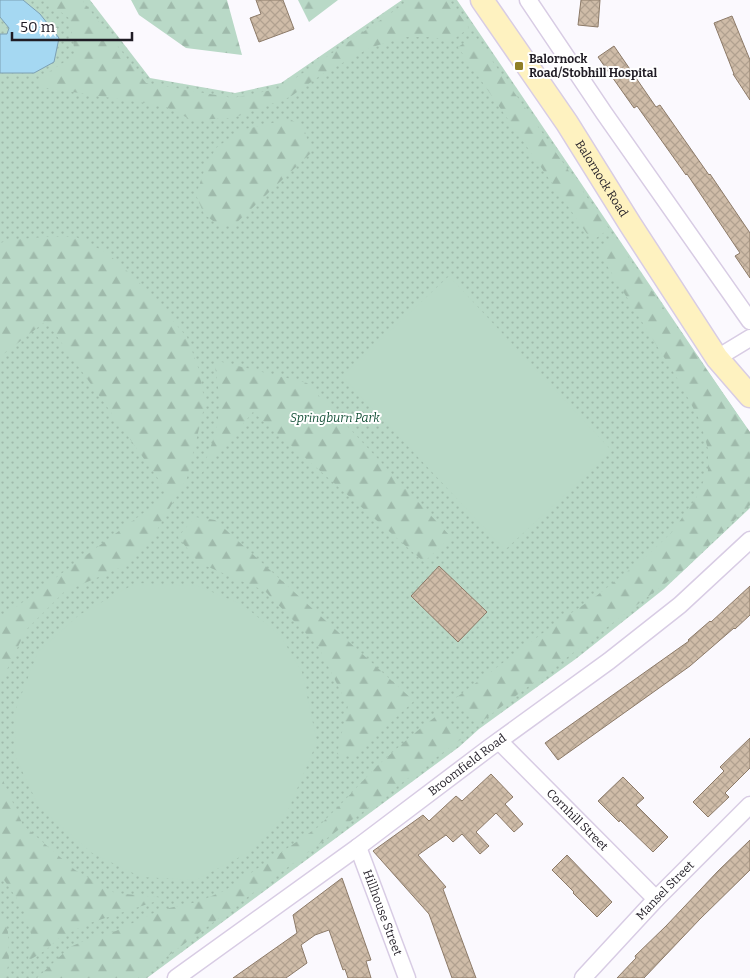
<svg xmlns="http://www.w3.org/2000/svg" width="750" height="978" font-family="Bitter,serif">
<style>
.grass{fill:url(#grass-dots)}
.forest{fill:url(#forest-firs)}
.pitch{fill:#b9d9c7}
.water{fill:#a5d8f2;stroke:#7da0b4}
.building{fill:url(#building-cross-hatch);stroke:#8c7a68}
.lines{fill:none;stroke-linecap:round;stroke-linejoin:round}
.street-casing{stroke:#d8cce4;stroke-width:19}
.secondary-casing{stroke:#d8cce4;stroke-width:25}
.street{stroke:#fff;stroke-width:16}
.secondary{stroke:#fef2c0;stroke-width:22}
.poi-dot{fill:#8f7e25;stroke:#fff;stroke-width:2}
.labels{text-anchor:middle;stroke-width:4;stroke-linejoin:round;paint-order:stroke}
.poi-label{font-size:12px;font-weight:bold;fill:#201c25;stroke:#fff;text-anchor:start}
.street-label{font-size:12px;fill:#201c25;stroke:#fff}
.park-label{font-size:12px;font-style:italic;fill:#165239;stroke:#fff}
</style>
<defs>
<pattern id="grass-dots" width="8" height="8" patternUnits="userSpaceOnUse" patternTransform="scale(1.25)"><rect width="8" height="8" fill="#b9d9c7"/><path d="M2 2h.1M6 6h.1" fill="none" stroke="#9fbaab" stroke-width="1.8" stroke-linecap="round"/></pattern>
<pattern id="forest-firs" width="22" height="20" patternUnits="userSpaceOnUse" patternTransform="scale(1.25)"><rect width="22" height="20" fill="#b9d9c7"/><path d="M5 1l3.5 6h-7zM16 11l3.5 6h-7z" fill="#9fbaab"/></pattern>
<pattern id="building-cross-hatch" width="8" height="8" patternUnits="userSpaceOnUse" patternTransform="scale(1.25)"><rect width="8" height="8" fill="#cfbca8"/><path d="M0 0l8 8M0 8l8-8" fill="none" stroke="#b1a190"/></pattern>
</defs>
<rect width="100%" height="100%" fill="#fbf9fe"/>
<path class="grass" d="M0 0H90L150 78 235 93 281 83 402 0H457L750 433V508L664 589 577 658 479 729 459 747 147 978H0Z"/>
<path class="forest" d="M45 0H82L146 83 233 98 281 88 410 0H449L469 28 450 42 433 37H406L372 47 324 73 290 97 233 118 192 120 164 106 40 87 38 79 75 55 70 19Z
M131 0H227L242 55 186 48 139 15Z
M298 0H338L309 22Z
M475 36 609 229 592 241 458 47Z
M290 119 304 128 311 153 234 225 217 224 204 214 196 195 205 168 216 148 241 130Z
M45 237H76L107 253 137 280 187 337 199 370 205 404 187 478 153 537 124 566 64 592 26 630 3 678 0 680V619L169 494 46 321 0 357V243L10 240Z
M615 238 750 432V505L686 568 477 725 453 700 555 624 595 597 647 556 672 532 696 498 708 471V449L700 421 680 383 598 251Z
M214 360 307 383 451 537 424 562 253 412 200 475C207 457 215 438 218 419 221 400 217 378 214 360Z
M195 517 215 520 414 701 353 757 337 754 348 706 318 646 265 591 199 563 178 537Z
M440 713 464 737 138 978H37L70 947 93 937 116 931 160 910 197 902 224 891 273 858 318 827 342 803 377 766 411 736Z
M0 774 23 825 75 870 115 893 166 898 87 924 59 938 46 950 28 961 31 934 22 906 0 874Z
M0 911 8 932 9 962 5 978H0Z"/>
<path class="pitch" d="M449 276 612 451 505 550 342 376Z
M136 583 198 586 243 605 280 635 302 672 317 742 289 808 253 850 196 880 141 877 92 853 39 807 16 758 15 711 38 652 79 615Z"/>
<path class="water" d="M0 0H23L40 14 59 38 54 62 34 73H0V34H7L9 28 0 17Z"/>
<path class="building" d="M256 0H283L294 29 259 42 250 18 261 14Z
M581 0H600L598 27 578 25Z
M732 16 750 60V100L733 74H734L714 23Z
M614 46 656 107 660 105 709 175 710 174 750 233V278L735 256 740 253 687 174 686 175 637 106 634 108 598 57Z
M439 566 487 612 458 642 411 596Z
M750 586V615L735 629 734 628 690 666 558 760 545 743 689 641 688 640 710 621 711 622Z
M750 738V768L725 793 729 797 708 817 693 802 724 771 720 767Z
M491 774 513 797 505 804 523 824 514 832 496 813 476 832 489 846 480 854 462 834 453 842 446 835 418 855 446 887 443 889 476 978H452L429 914 373 851 423 815 429 821 456 796 462 801Z
M623 777 644 798 636 805 668 837 653 852 620 820 619 822 598 801Z
M750 840V870L700 919 644 978H617L636 958 635 956 666 926 718 871Z
M567 855 612 902 597 917 573 893 574 892 552 870Z
M342 878 371 960 366 961 371 978H348L345 969 343 970 329 930 315 935 301 945 307 963 286 978H233L297 933 293 915Z"/>
<g class="lines">
<g class="street-casing">
<g id="street">
<path d="M528 0 604 113 750 321"/>
<path d="M717 358 750 338"/>
<path id="s1" d="M499 741 656 899"/>
<path id="s2" d="M358 847 407 978"/>
<path id="s3" d="M176 978 358 847 489 748 609 661 680 605 750 540"/>
<path id="s4" d="M583 978 656 899 750 805"/>
</g>
</g>
<g class="secondary-casing">
<g id="secondary">
<path id="s5" d="M482 0 567 123 630 224 717 358 750 396"/>
</g>
</g>
<use href="#street" class="street"/>
<use href="#secondary" class="secondary"/>
</g>
<rect class="poi-dot" x="514" y="61" width="10" height="10" rx="2.5"/>
<g class="labels">
<g class="poi-label">
<text x="529" y="63">Balornock<tspan x="529" dy="14">Road/Stobhill Hospital</tspan></text>
</g>
<g class="street-label">
<text dy="4" stroke="none"><textPath href="#s5" startOffset="215">Balornock Road</textPath></text>
<text dy="4" stroke="none"><textPath href="#s3" startOffset="361">Broomfield Road</textPath></text>
<text dy="4" stroke="none"><textPath href="#s1" startOffset="111">Cornhill Street</textPath></text>
<text dy="4" stroke="none"><textPath href="#s4" startOffset="120">Mansel Street</textPath></text>
<text dy="4" stroke="none"><textPath href="#s2" startOffset="70">Hillhouse Street</textPath></text>
</g>
<g class="park-label">
<text x="335" y="422">Springburn Park</text>
</g>
</g>
<path d="M12 32v8h120v-8" fill="none" stroke="#201c25" stroke-width="2.5"/>
<text x="20" y="32" font-size="15" fill="#201c25" stroke="#ffffff" stroke-width="4" paint-order="stroke">50 m</text>
</svg>
